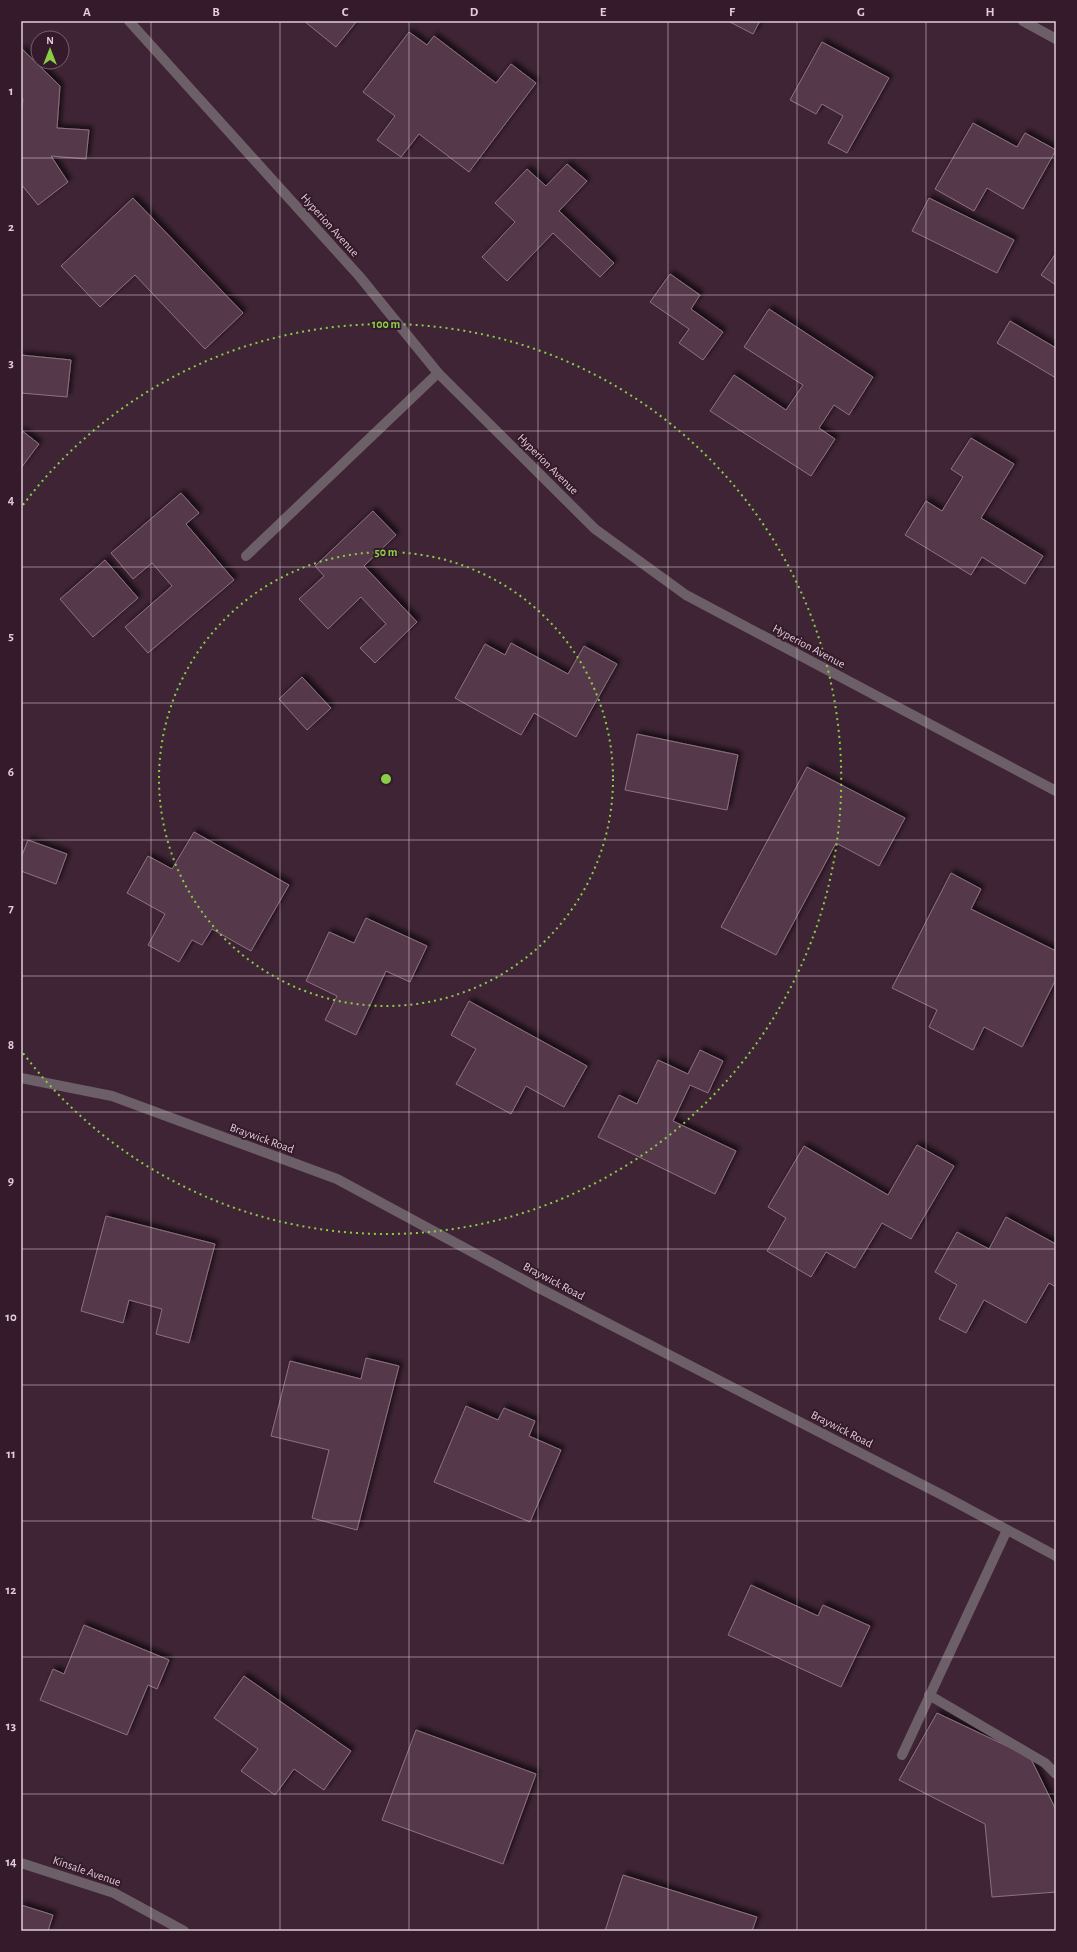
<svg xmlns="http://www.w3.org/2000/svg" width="1077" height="1952" font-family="'Alegreya Sans',sans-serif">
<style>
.building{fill:#55394a;stroke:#907083;filter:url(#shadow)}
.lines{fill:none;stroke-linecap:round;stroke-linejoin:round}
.service{stroke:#6d5f67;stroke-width:10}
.minor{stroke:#6d5f67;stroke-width:10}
.grid{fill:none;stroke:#dfcdd7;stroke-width:1;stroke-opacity:0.55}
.ring{fill:none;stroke:#8ace47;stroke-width:2;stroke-dasharray:2 4}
.labels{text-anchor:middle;stroke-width:4;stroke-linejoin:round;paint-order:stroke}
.street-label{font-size:12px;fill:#dfcdd7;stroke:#341a2a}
.centre{fill:#8ace47;stroke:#341a2a;stroke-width:2}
.ring-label{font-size:12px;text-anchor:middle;font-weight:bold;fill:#8ace47;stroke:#341a2a;stroke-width:4;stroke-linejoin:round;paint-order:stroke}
.neatline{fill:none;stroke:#dfcdd7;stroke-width:1.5}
.grid-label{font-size:13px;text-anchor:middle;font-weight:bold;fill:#dfcdd7}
</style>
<defs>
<filter id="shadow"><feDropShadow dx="3.5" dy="-3.5" stdDeviation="2" flood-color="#0009"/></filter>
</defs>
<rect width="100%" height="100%" fill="#3e2434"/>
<path class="building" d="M304 21H357L336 47Z
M728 21H760L753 34Z
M409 32 427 45 434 36 496 83 511 64 536 83 469 172 419 134 401 157 377 140 395 116 363 92Z
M822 42 889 78 847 153 828 143 843 116 822 104 816 114 790 100Z
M21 48 60 86 57 128 89 130 86 159 51 156 68 182 38 205 21 184V114L23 99 21 97Z
M973 123 1017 147 1025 133 1056 150 1023 209 987 188 974 211 935 189Z
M567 164 587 181 559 211 614 263 600 277 553 233 507 281 482 257 515 222 495 203 527 169 546 186Z
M133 198 243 313 205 349 135 275 100 307 61 266Z
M929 198 1014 240 997 273 912 231Z
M1056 253V285L1041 275Z
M670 274 700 295 691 309 723 332 703 360 679 343 689 329 650 302Z
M769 309 873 377 849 415 834 405 819 428 835 439 811 476 710 411 734 375 786 410 803 385 744 347Z
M1010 321 1056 348V378L997 343Z
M21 355 71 360 67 397 21 393Z
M21 430 39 444 21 468Z
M971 438 1014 464 981 518 1043 556 1025 584 982 557 971 575 905 535 926 501 942 511 963 477 951 469Z
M181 493 199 513 186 524 234 580 148 653 125 627 172 586 152 563 133 579 111 553Z
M373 511 396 535 364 566 417 622 375 663 360 648 386 624 361 597 328 629 299 599 324 576 315 566Z
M105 560 138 598 93 637 60 599Z
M511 643 568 674 584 646 617 664 576 737 534 713 521 735 455 698 485 644 505 655Z
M302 677 331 708 307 730 279 699Z
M637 734 738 755 727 810 625 790Z
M807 767 905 818 879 866 836 843 776 955 721 927Z
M194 832 289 885 251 951 212 929 202 945 192 940 179 962 148 945 165 914 127 893 148 856 172 869Z
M28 840 67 854 56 884 21 871V858Z
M951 873 981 889 971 909 1056 951V979L1022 1047 984 1027 973 1050 929 1027 937 1010 892 988Z
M366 918 427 946 410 982 386 971 356 1035 325 1020 337 996 306 981 329 932 354 943Z
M469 1001 587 1066 564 1107 526 1086 511 1114 456 1084 476 1049 451 1035Z
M700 1050 723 1061 708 1093 690 1085 673 1121 736 1151 715 1194 598 1137 619 1095 637 1104 658 1060 688 1074Z
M917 1145 954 1166 911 1239 882 1223 855 1268 826 1252 811 1277 767 1251 786 1218 768 1207 804 1146 888 1195Z
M106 1216 215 1244 189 1343 156 1334 162 1309 129 1300 123 1323 81 1311Z
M1006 1217 1056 1244V1287L1049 1283 1026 1323 984 1300 966 1333 939 1319 957 1285 935 1272 957 1232 989 1249Z
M366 1358 399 1366 357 1530 312 1518 329 1450 271 1436 290 1361 361 1379Z
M466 1406 498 1420 504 1408 535 1421 529 1436 561 1450 530 1522 434 1482Z
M751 1585 818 1616 823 1605 870 1626 841 1687 728 1635Z
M84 1625 169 1660 157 1689 148 1685 127 1735 40 1700 53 1669 64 1674Z
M244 1676 351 1751 324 1790 294 1769 275 1795 241 1771 258 1749 214 1718Z
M937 1713 1030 1757 1056 1810V1892L992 1897 985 1824 899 1780Z
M416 1730 536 1774 503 1864 382 1820Z
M623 1875 757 1917 752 1931H605Z
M21 1905 53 1915 48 1931H21Z"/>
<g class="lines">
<path class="service" d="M246 556 438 373
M929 1695 1045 1763 1056 1774
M902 1755 1007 1530"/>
<path class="minor" d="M129 21 360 277 438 373 595 529 686 595 1056 791
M1023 21 1056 39
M21 1078 112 1096 337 1179 535 1286 946 1497 1056 1556
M21 1863 114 1893 184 1931"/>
</g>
<path class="grid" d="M151 21V1931M280 21V1931M409 21V1931M538 21V1931M668 21V1931M797 21V1931M926 21V1931M21 158H1056M21 295H1056M21 431H1056M21 567H1056M21 703H1056M21 840H1056M21 976H1056M21 1112H1056M21 1249H1056M21 1385H1056M21 1521H1056M21 1657H1056M21 1794H1056"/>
<g class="ring">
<circle cx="386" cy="779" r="227"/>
<path d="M23 505A455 455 0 1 1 23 1053"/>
</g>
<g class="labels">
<g class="street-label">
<text transform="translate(330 225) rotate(48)" y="4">Hyperion Avenue</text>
<text transform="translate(548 464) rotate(45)" y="4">Hyperion Avenue</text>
<text transform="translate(809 646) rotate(28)" y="4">Hyperion Avenue</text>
<text transform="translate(262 1138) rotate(20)" y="4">Braywick Road</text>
<text transform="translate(554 1281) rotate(28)" y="4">Braywick Road</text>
<text transform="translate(842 1429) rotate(27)" y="4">Braywick Road</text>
<text transform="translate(87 1871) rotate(19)" y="4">Kinsale Avenue</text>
</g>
</g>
<circle cx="386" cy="779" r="6" class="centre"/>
<g class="ring-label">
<text x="386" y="328">100 m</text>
<text x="386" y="556">50 m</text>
</g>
<rect width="1077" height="1952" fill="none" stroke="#341a2a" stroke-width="44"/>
<g transform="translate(50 50)"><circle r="19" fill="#341a2a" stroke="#78626f"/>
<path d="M0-3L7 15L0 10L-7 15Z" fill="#8ace47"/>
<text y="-6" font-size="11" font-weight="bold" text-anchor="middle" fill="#dfcdd7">N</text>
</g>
<rect x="22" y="22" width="1033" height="1908" class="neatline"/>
<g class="grid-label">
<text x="87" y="16">A</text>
<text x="216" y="16">B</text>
<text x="345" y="16">C</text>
<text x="474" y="16">D</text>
<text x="603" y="16">E</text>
<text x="732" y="16">F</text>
<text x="861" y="16">G</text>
<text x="990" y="16">H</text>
<text x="11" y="95">1</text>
<text x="11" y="231">2</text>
<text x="11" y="367">3</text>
<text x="11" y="504">4</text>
<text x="11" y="640">5</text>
<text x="11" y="776">6</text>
<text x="11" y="912">7</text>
<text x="11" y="1049">8</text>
<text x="11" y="1185">9</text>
<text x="11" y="1321">10</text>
<text x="11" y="1458">11</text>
<text x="11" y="1594">12</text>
<text x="11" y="1730">13</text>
<text x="11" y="1866">14</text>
</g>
</svg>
